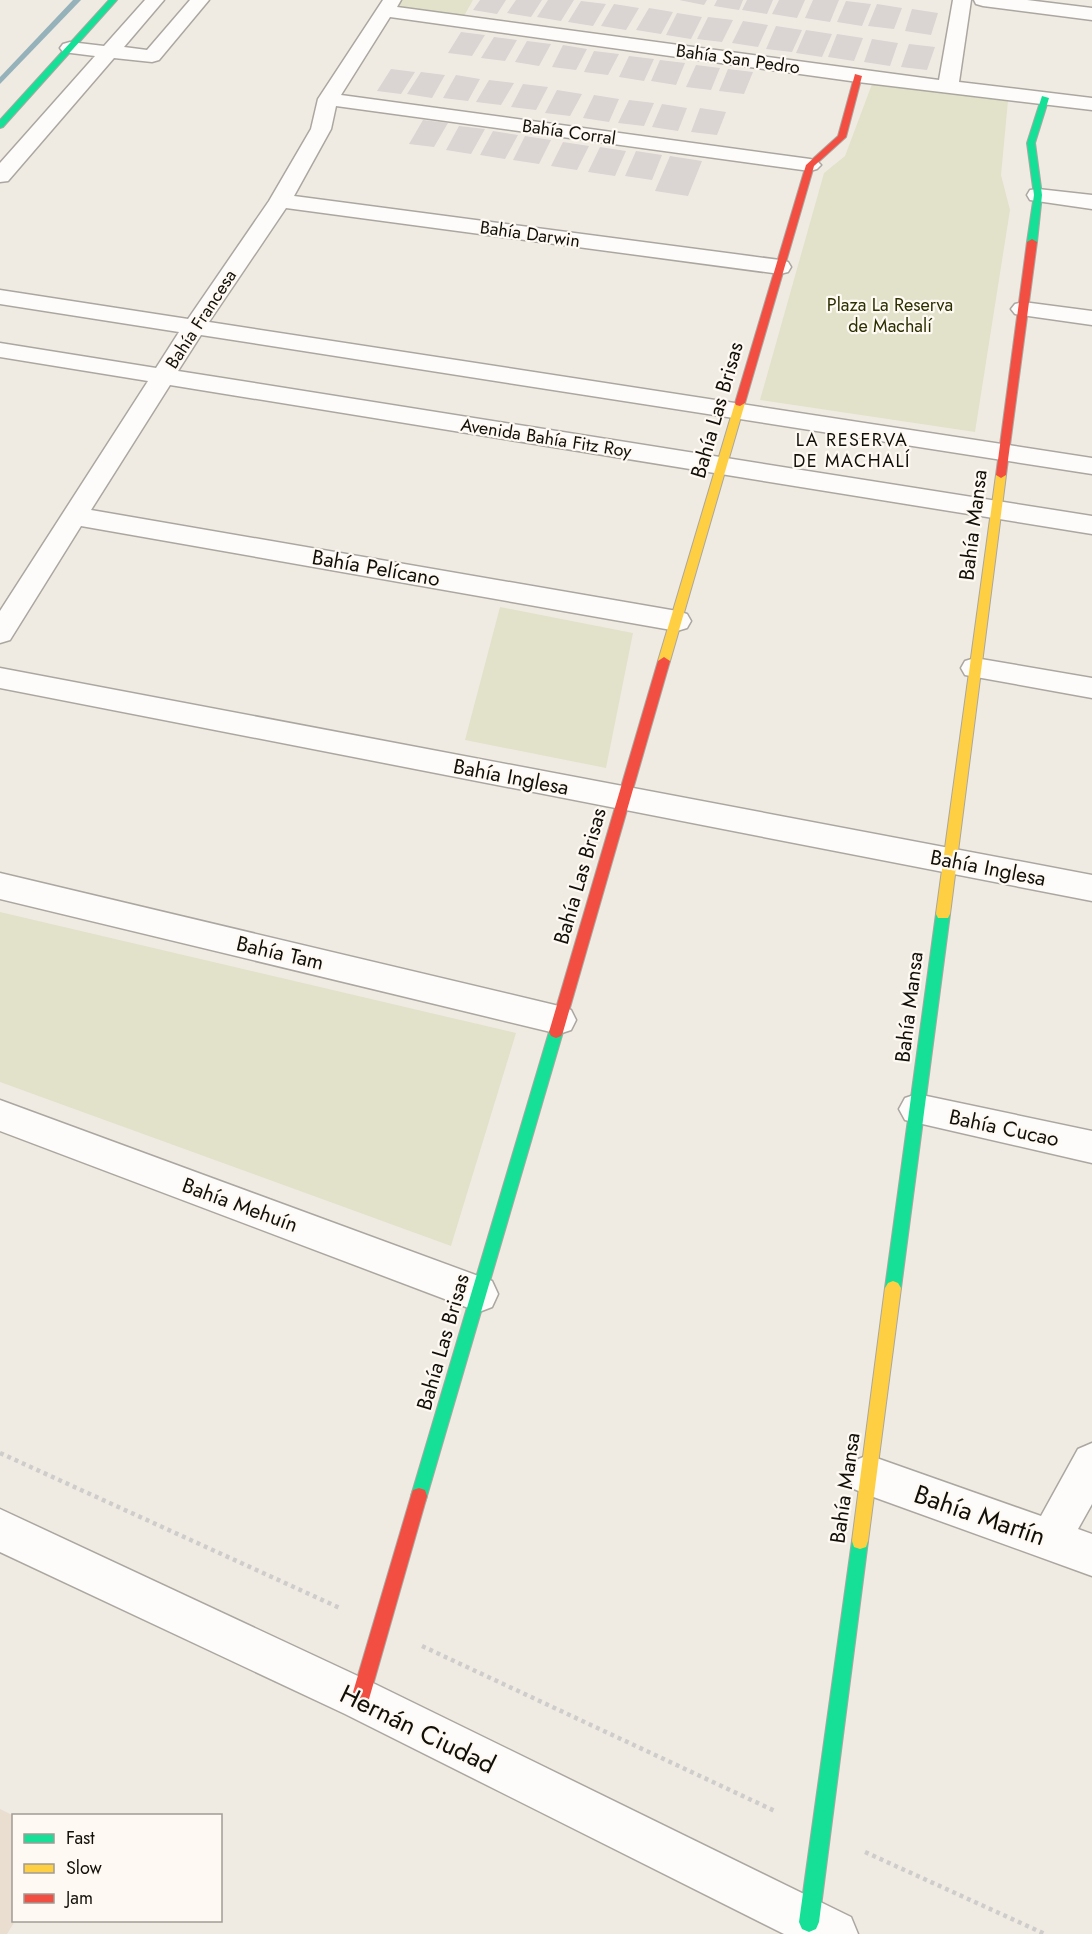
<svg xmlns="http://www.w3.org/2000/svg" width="1092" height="1934" font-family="Jost,sans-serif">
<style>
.built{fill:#e9decf}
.green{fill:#e1e2c9}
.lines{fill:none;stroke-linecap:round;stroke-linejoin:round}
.stream{fill:#95b2ba;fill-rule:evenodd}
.building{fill:#dad4d2}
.street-casing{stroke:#aba7a0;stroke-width:3}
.fast-casing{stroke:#aba7a0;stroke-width:2}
.slow-casing{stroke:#aba7a0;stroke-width:2}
.jam-casing{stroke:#aba7a0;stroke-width:2}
.path{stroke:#cfcdcb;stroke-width:4.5;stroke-dasharray:4 4;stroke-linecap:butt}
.street{fill:#fdfcfb;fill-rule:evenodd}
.fast{fill:#16e098;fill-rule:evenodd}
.slow{fill:#ffcf43;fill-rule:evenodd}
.jam{fill:#f24e42;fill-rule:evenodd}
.labels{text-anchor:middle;stroke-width:4.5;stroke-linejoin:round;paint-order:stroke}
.far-street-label{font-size:18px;fill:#120f09;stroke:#fefaf3}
.far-park-label{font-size:18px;fill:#2b2f00;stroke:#fefaf3}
.far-neighbourhood-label{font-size:18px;letter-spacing:1.5px;fill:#120f09;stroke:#fefaf3}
.street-label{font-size:21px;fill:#120f09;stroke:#fefaf3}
.near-street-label{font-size:26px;fill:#120f09;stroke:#fefaf3}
</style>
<rect width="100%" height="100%" fill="#f0ebe2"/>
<path class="built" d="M0 1809 14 1816 15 1921 7 1934H0Z"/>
<path class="green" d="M400 0H473L464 16 394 9Z
M872 84 1008 101 1001 175 1010 210 975 432 760 400 824 173 845 156Z
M500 607 633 633 606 768 465 740Z
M0 912 516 1033 451 1246 0 1082Z"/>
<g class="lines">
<path class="stream" d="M73 0H81L0 84V77Z"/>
</g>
<path class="building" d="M480 0H506L497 14 473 10Z
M516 0H542L531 17 507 13Z
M548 0H574L561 21 537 17Z
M679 0H707L704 5Z
M717 0H743L739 10 714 6Z
M747 0H773L767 14 742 10Z
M779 0H805L797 18 772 14Z
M813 0H839L830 22 805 18Z
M581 1 606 4 593 26 568 22Z
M846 1 871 4 862 26 837 22Z
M614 4 639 8 626 30 601 26Z
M877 4 902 8 894 29 868 26Z
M649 8 673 12 661 34 636 30Z
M912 9 938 13 931 35 905 31Z
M677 13 702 17 691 39 666 35Z
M708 17 733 20 722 42 697 39Z
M743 21 768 25 758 47 732 43Z
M776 26 802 30 792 52 766 49Z
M806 30 832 34 822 57 796 53Z
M461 32 485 35 472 56 448 53Z
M837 34 863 38 854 61 828 57Z
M494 37 517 40 505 61 481 58Z
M872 39 898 43 890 66 864 62Z
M527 41 551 44 539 66 515 62Z
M909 44 935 47 927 70 901 67Z
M563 45 587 49 576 70 552 67Z
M594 51 619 54 608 75 584 72Z
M629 56 654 59 644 81 619 77Z
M660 60 685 63 676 85 651 81Z
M696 65 720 68 711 90 686 87Z
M391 69 415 72 401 94 377 91Z
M728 69 753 72 744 94 719 91Z
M421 72 445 75 432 98 407 94Z
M456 75 480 79 468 101 443 98Z
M489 80 514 83 501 105 476 102Z
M523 84 548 87 536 110 511 107Z
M557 90 582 94 570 116 545 113Z
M594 95 619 99 609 122 583 118Z
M629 100 654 103 644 126 618 123Z
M662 104 687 108 678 131 652 127Z
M700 108 726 112 717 135 691 132Z
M423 120 448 123 434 147 409 144Z
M459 126 485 129 471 154 446 150Z
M493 131 518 135 505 159 480 155Z
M525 136 551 140 539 164 513 160Z
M563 142 589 146 577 170 551 166Z
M600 147 626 151 615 176 588 172Z
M636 151 662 155 652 180 625 176Z
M670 156 702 161 688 196 655 191Z"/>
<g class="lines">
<g class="street-casing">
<path id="street" d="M145 0H164L124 47 147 50 190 0H209L159 60 152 62 114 58 8 181 0 182V163L95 56 63 52 60 48 63 44 70 42 104 46Z
M383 0H401L397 7 939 80 953 0H971L959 82 1092 98V110L858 82 390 17 341 95 810 159 817 161 821 165 817 169 810 171 336 106 331 129 294 196 780 260 788 262 791 267 788 272 780 274 286 208 209 322 1092 458V474L201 335 178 371 1092 516V534L170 385 91 510 677 611 687 614 691 621 687 628 677 631 81 526 10 640 0 643V611L148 381 0 357V343L156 368 179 332 0 304V290L188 319 269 201 311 129 318 99Z
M974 0H1027L1092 8V20L983 6 976 4Z
M1038 189 1092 195V209L1030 200 1027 195 1030 190Z
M1023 302 1092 311V325L1015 314 1011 309 1015 304Z
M975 658 1092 678V698L965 675 961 668 965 661Z
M0 668 1092 875V901L0 688Z
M0 873 559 1006 571 1010 576 1020 571 1030 559 1034 0 899Z
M917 1094 1092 1131V1163L905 1120 899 1109 905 1098Z
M0 1100 492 1281 498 1294 492 1307 479 1312 0 1131Z
M1092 1443V1504L1078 1529 1092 1534V1576L868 1495 854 1489 848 1475 854 1461 868 1455 1041 1516 1078 1449Z
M0 1509 375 1684 851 1917 858 1934H784L345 1714 0 1552Z"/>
</g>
<g class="fast-casing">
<path id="fast" d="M109 0H117L3 127 0 128V120Z
M1042 96 1049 98 1035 143 1042 195 1037 242 1032 245 1027 242 1034 195 1027 143Z
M943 909 948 910 950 914 901 1288 898 1293 893 1295 888 1293 885 1288 936 914 938 910Z
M556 1026 561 1028 563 1032 427 1496 425 1502 419 1504 413 1502 411 1496 549 1032 551 1028Z
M860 1533 866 1535 868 1541 819 1922 816 1929 809 1932 802 1929 799 1922 852 1541 854 1535Z"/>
</g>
<g class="slow-casing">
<path id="slow" d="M740 400 745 403 670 661 668 664H660L658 661 735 403Z
M1001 472 1006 475 950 914 948 918H938L936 914 996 475Z
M893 1281 898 1283 901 1288 868 1541 866 1547 860 1549 854 1547 852 1541 885 1288 888 1283Z"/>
</g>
<g class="jam-casing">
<path id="jam" d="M855 74 862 76 846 137 814 166 745 403 740 406 736 405 735 403 806 165 838 136Z
M1032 239 1037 242 1006 475 1001 478 996 475 1027 242Z
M664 657 670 661 563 1032 561 1036 556 1038 551 1036 549 1032 658 661Z
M419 1488 425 1490 427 1496 369 1699 366 1705 360 1708 354 1705 351 1699 411 1496 413 1490Z"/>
</g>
<path class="path" d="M0 1453 342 1609
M422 1646 777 1812
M865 1852 1045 1934"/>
<use href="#street" class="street"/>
<use href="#fast" class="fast"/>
<use href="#slow" class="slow"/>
<use href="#jam" class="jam"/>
</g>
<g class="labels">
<g class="far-street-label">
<text transform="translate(738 59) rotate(8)" y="6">Bahía San Pedro</text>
<text transform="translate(569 132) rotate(8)" y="6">Bahía Corral</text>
<text transform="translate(530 234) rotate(8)" y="6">Bahía Darwin</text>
<text transform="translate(201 319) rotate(-57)" y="6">Bahía Francesa</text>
<text transform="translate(546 438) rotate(9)" y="6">Avenida Bahía Fitz Roy</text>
</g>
<g class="far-park-label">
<text x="890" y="311">Plaza La Reserva<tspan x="890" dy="21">de Machalí</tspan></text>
</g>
<g class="far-neighbourhood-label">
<text x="852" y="446">LA RESERVA<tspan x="852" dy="21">DE MACHALÍ</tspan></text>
</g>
<g class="street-label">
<text transform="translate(717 410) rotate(-74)" y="7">Bahía Las Brisas</text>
<text transform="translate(973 525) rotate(-83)" y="7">Bahía Mansa</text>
<text transform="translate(376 568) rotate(10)" y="7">Bahía Pelícano</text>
<text transform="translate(511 777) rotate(11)" y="7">Bahía Inglesa</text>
<text transform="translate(988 868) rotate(11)" y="7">Bahía Inglesa</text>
<text transform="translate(580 876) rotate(-74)" y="7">Bahía Las Brisas</text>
<text transform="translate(280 953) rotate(13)" y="7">Bahía Tam</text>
<text transform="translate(909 1007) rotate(-83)" y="7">Bahía Mansa</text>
<text transform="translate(1004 1128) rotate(12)" y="7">Bahía Cucao</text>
<text transform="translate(240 1205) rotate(20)" y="7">Bahía Mehuín</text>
<text transform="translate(443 1342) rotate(-74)" y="7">Bahía Las Brisas</text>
<text transform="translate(845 1488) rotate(-82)" y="7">Bahía Mansa</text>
</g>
<g class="near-street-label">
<text transform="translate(980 1515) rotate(19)" y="9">Bahía Martín</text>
<text transform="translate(418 1729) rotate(26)" y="9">Hernán Ciudad</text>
</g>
</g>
<rect x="12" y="1814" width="210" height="108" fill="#fefaf3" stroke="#a09c95" stroke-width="1.5"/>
<rect x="24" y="1834" width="30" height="9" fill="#16e098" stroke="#a09c95" stroke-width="1.5"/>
<text x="66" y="1844" font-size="18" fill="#120f09">Fast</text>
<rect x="24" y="1864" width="30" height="9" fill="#ffcf43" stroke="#a09c95" stroke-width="1.5"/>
<text x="66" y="1874" font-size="18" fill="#120f09">Slow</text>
<rect x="24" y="1894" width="30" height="9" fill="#f24e42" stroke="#a09c95" stroke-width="1.5"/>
<text x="66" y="1904" font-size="18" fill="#120f09">Jam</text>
</svg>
